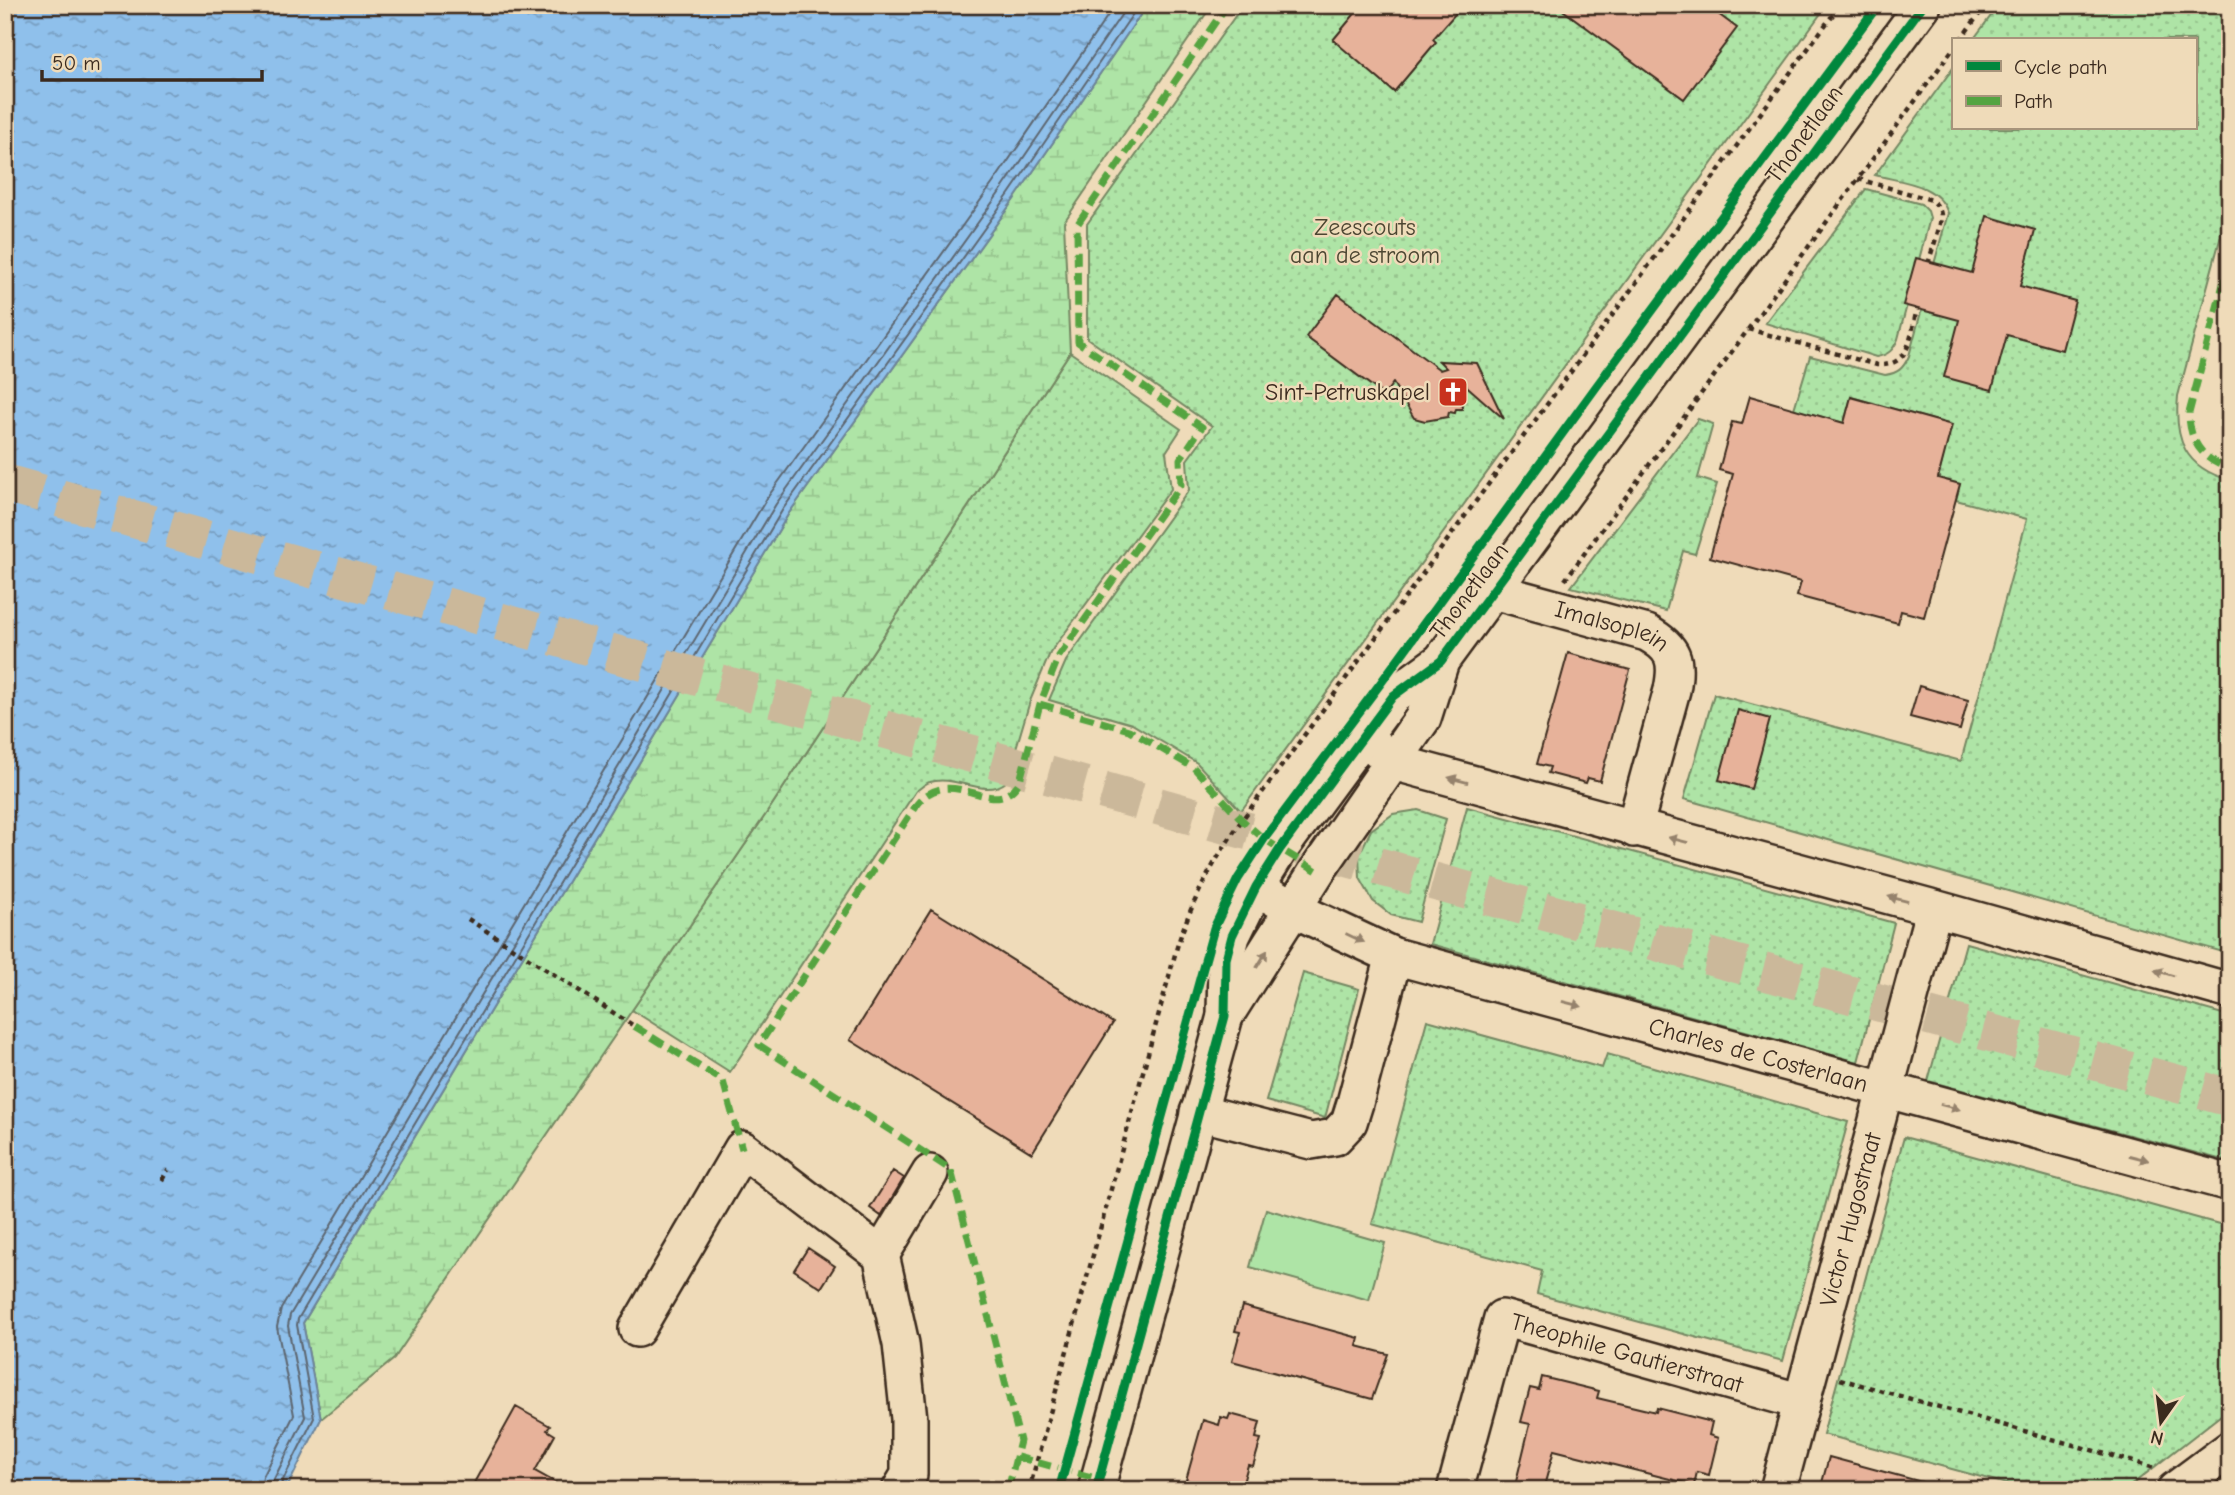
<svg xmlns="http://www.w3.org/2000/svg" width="2235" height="1495" font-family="'Comic Neue',sans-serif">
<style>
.grass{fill:url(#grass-dots);stroke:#748762;stroke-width:2}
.wetland{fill:url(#wetland-marsh);stroke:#748762;stroke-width:2}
.garden{fill:#aee4a6;stroke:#748762;stroke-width:2}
.water{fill:url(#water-ripples);stroke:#6d8499;stroke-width:2}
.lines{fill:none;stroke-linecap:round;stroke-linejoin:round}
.shore{stroke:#5d6670;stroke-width:2}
.building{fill:#e7b29a;stroke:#3b2a1e;stroke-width:2}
.major-tunnel{stroke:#cbb89a;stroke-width:38;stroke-dasharray:38 19;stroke-linecap:butt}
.minor-casing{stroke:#3b2a1e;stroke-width:40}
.path{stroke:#3b2a1e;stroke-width:4.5;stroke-dasharray:5 5;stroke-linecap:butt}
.minor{stroke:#efdbb9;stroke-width:35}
.quiet{stroke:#54a441;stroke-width:7;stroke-dasharray:14 7;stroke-linecap:butt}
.cycleway-casing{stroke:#efdbb9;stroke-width:13}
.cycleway{stroke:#00873e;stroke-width:9}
.oneway{fill:#95826c}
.labels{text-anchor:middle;stroke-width:5;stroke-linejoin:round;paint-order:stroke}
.street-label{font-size:24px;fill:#3b2a1e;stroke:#efdbb9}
.park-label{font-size:24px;fill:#4c4632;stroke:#efdbb9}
.poi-label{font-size:24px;fill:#3b2a1e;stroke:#efdbb9;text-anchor:end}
</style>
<defs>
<pattern id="grass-dots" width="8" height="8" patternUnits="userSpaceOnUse" patternTransform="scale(1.75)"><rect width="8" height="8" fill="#aee4a6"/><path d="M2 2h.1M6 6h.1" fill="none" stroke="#97c48e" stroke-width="1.8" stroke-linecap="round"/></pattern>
<pattern id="wetland-marsh" width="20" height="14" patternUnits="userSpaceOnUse" patternTransform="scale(1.75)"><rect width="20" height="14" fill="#aee4a6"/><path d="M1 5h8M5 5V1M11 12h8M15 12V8" fill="none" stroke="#97c48e"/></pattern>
<pattern id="water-ripples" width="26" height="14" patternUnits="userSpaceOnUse" patternTransform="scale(1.75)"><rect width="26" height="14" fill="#8fc0eb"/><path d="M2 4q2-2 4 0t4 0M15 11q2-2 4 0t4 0" fill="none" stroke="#769cbe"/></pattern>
</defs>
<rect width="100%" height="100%" fill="#efdbb9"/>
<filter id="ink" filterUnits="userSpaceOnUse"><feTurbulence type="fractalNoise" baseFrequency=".0143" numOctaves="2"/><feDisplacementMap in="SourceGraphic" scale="14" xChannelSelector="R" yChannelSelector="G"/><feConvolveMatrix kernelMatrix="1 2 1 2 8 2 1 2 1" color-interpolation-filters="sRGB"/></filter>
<g filter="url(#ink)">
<path class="grass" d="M1243 5H1827L1241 811 1197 763 1132 724 1049 700 1066 661 1189 490 1187 460 1212 426 1087 338V224Z
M1999 5H2230V202L2178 396C2174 439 2184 468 2230 480V954L1684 799 1714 694 1961 761 2027 519 1956 500 1960 484 1938 478 1951 425 1851 397 1844 423 1794 409 1810 356 1885 375C1898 373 1903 369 1909 356L1948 213C1938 183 1901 182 1875 175L1953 68V128H2195V40H1973Z
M1866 189 1921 204 1928 211 1930 218 1898 339C1893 350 1889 355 1876 357L1765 323Z
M1070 352 1181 429 1166 452 1171 489 1050 653 1030 701 1006 782C985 799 955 774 930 782 925 783 921 788 916 791L730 1072 632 1010 766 814Z
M1698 419 1713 424 1698 478 1717 484 1695 554 1683 551 1666 611 1571 587Z
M1467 807 1894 923 1858 1062 1430 944Z
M1418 810 1446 819 1418 922 1391 915 1373 901 1360 878 1359 855 1371 830 1393 814Z
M1966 943 2230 1016V1162L1928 1081Z
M1303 973 1359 989 1325 1118 1266 1101Z
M1427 1020 1602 1068 1607 1054 1848 1122 1783 1361 1537 1294 1542 1271 1372 1224Z
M1904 1137 2230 1227V1408L2125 1490H2029L1823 1434Z"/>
<path class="wetland" d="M1147 5H1212L1064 222 1070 352 766 814 394 1359 321 1419 303 1323 789 513 1015 198Z"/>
<path class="garden" d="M1266 1209 1385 1243 1369 1300 1250 1267Z"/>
<path class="water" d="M5 5H1147L1015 198 789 513 303 1323 321 1419 286 1490H5Z"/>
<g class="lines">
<path class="shore" d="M261 1490 263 1477 294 1415 277 1327 281 1309 767 498 993 183 1115 5
M271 1490 273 1481 305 1417 288 1326 290 1315 776 504 1002 189 1128 5
M280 1490 281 1484 314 1418 297 1325 298 1319 783 509 1009 194 1139 5"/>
</g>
<path class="building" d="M1362 5H1463L1433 39 1436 42 1394 92 1333 40Z
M1556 5H1706L1737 28 1684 99Z
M1987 216 2035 230 2020 286 2075 301 2062 350 2007 335 1992 390 1944 377 1959 320 1903 305 1916 258 1972 273Z
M1338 294 1440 370 1446 368 1439 361 1477 363 1504 419 1461 381 1462 409H1456L1455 413 1449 412 1448 417 1425 421 1414 418 1393 383 1384 395 1306 337Z
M1750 396 1844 423 1851 397 1952 425 1938 478 1960 484 1924 617 1901 611 1898 623 1797 596 1801 582 1710 557 1733 474 1719 470 1732 422 1742 424Z
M1568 653 1630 670 1600 781 1588 778 1586 783 1548 773 1550 767 1537 764Z
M1919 686 1968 700 1960 730 1910 717Z
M1738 710 1770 719 1751 789 1719 780Z
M931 909 1113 1023 1032 1153 850 1040Z
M893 1171 904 1178 881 1216 870 1208Z
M808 1248 835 1266 821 1288 794 1270Z
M1242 1306 1359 1338 1357 1346 1388 1354 1372 1399 1232 1361 1240 1332 1235 1331Z
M1542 1377 1599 1391 1597 1398 1656 1412 1657 1408 1712 1422 1709 1435 1718 1438 1709 1475 1697 1472 1694 1485 1554 1450 1543 1490H1514L1530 1424 1521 1422 1530 1388 1539 1390Z
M516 1407 550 1426 547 1430 555 1435 535 1471 569 1490H470Z
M1230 1414 1260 1422 1256 1438 1261 1439 1253 1466 1248 1465 1241 1490H1209L1210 1486 1186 1480 1203 1420 1219 1425 1221 1417 1228 1419Z
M1829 1457 1922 1482 1921 1490H1820Z"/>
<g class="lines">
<path class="major-tunnel" d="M5 483 1215 822 2230 1098"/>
<g class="minor-casing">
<g id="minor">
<path id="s1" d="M1493 591 1647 633C1674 648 1678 660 1672 690L1634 829"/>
<path d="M1363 736 1393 762 1934 908 2230 991"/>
<path id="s2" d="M1256 887 1293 909 1394 956 2230 1183"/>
<path d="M1225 1016 1317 871 1423 718 1441 661"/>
<path d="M1198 1112 1311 1141 1335 1137 1349 1122 1355 1103 1394 956"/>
<path d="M881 1255 930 1173"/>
<path d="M637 1329 742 1149 881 1255 901 1344 909 1419V1475L900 1490"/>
<path d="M1096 1490 1225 1016 1226 959 1232 936 1256 887 1280 849 1393 696 1441 661 1923 5"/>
<path id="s3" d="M1455 1490 1502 1318 1802 1402"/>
<path id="s4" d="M1778 1490 1934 908"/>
<path d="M2175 1490 2230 1449"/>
</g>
</g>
<path class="path" d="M1960 40 1986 5
M1858 179 1932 200C1936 204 1940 208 1941 215 1941 227 1932 249 1929 261
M1748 329 1877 365C1911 367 1910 336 1917 309
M1565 580 1953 49
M468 919 634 1026
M162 1180 168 1170
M1840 1379 2155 1468
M1029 1490 1177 947C1192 900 1214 860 1242 820L1840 5"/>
<use href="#minor" class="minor"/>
<path class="quiet" d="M2230 258 2189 413C2189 442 2203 460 2230 469
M1040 704 1129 730 1194 768 1242 820 1264 839 1317 871
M634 1026 723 1081 742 1149
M1017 1457 1099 1479
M1008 1490 1020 1441 951 1170 759 1045 917 804C953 761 994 824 1020 781L1040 704 1059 656 1181 485 1180 459 1202 427 1078 342 1077 225 1227 5"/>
<g class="cycleway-casing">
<path id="cycleway" d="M1059 1490 1214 928 1238 879 1264 839 1380 684 1596 387 1878 5
M1096 1490 1225 1016 1226 959 1232 936 1256 887 1280 849 1393 696 1441 661 1923 5"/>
</g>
<use href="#cycleway" class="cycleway"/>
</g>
<defs><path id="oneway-solid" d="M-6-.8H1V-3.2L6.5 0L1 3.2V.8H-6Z" transform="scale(1.75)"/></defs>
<g class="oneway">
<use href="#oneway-solid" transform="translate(1458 780) rotate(-165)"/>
<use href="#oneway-solid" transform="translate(1678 840) rotate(-165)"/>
<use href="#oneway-solid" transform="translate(1898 899) rotate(-165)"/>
<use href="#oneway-solid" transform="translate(1355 938) rotate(25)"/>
<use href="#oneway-solid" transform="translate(1262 959) rotate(-58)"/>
<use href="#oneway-solid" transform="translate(2164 973) rotate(-164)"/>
<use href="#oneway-solid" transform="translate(1572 1004) rotate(15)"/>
<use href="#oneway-solid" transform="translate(1950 1107) rotate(15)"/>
<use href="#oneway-solid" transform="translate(2139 1158) rotate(15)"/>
</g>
</g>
<defs>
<g id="church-square" transform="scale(1.575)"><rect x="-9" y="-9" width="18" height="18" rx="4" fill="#c8321e" stroke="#efdbb9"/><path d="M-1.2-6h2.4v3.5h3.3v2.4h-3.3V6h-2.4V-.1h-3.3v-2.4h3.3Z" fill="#fff"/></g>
</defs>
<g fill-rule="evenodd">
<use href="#church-square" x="1453" y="392"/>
</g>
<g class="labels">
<g class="street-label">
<text transform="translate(1804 134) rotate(-54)" y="8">Thonetlaan</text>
<text transform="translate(1469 591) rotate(-53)" y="8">Thonetlaan</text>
<text dy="8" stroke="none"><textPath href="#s1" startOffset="124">Imalsoplein</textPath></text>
<text dy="8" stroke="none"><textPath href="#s2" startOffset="532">Charles de Costerlaan</textPath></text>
<text dy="8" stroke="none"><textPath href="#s4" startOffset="280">Victor Hugostraat</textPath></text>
<text dy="8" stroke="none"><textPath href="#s3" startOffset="308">Theophile Gautierstraat</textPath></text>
</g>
<g class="park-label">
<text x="1365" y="235">Zeescouts<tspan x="1365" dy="28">aan de stroom</tspan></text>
</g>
<g class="poi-label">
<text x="1430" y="400">Sint-Petruskapel</text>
</g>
</g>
<rect width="2235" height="1495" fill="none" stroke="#efdbb9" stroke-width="28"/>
<rect x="14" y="14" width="2207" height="1467" fill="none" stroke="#3b2a1e" stroke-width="2.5" filter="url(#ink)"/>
<rect x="1952" y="38" width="245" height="91" fill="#efdbb9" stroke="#a7947b" stroke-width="2"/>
<rect x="1966" y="61" width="35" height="10" fill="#00873e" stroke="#a7947b" stroke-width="2"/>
<text x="2014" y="74" font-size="21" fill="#3b2a1e">Cycle path</text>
<rect x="1966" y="96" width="35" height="10" fill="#54a441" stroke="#a7947b" stroke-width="2"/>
<text x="2014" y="108" font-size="21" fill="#3b2a1e">Path</text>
<g transform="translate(2161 1422) rotate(194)" stroke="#efdbb9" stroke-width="5" paint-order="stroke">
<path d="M0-5L12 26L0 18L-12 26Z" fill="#3b2a1e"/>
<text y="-10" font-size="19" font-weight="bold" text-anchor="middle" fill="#3b2a1e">N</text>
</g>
<path d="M42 70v10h220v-10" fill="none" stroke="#3b2a1e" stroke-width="3.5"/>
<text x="52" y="70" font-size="21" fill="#3b2a1e" stroke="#efdbb9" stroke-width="5" paint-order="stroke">50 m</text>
</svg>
